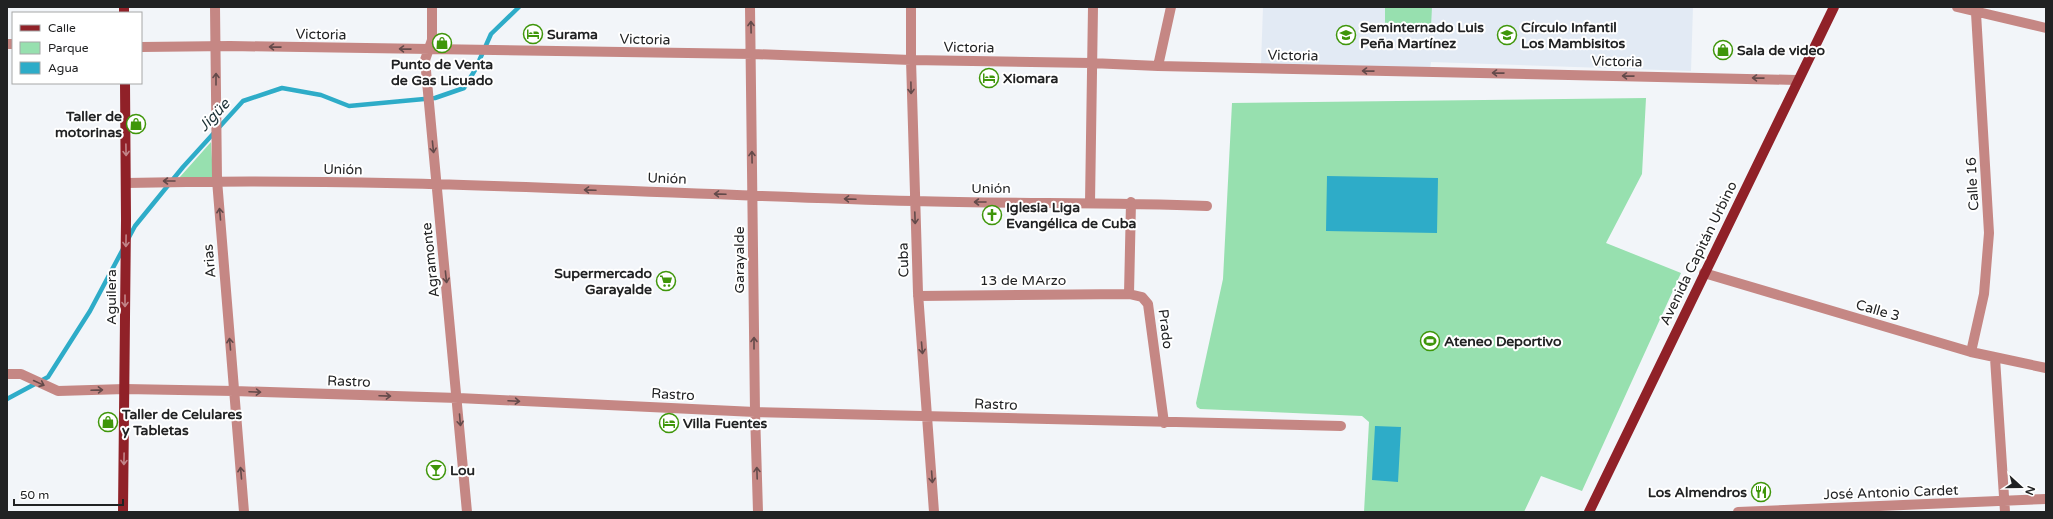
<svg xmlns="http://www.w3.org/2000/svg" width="2053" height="519" font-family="'Varela Round',sans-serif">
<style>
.built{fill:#e2eaf4}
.green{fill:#97e0af}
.water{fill:#2eacc8}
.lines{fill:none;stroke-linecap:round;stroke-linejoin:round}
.stream{stroke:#2eacc8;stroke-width:4.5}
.minor{stroke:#c58784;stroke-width:10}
.major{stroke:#902128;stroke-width:10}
.oneway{stroke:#634a4a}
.oneway2{stroke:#c28589}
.labels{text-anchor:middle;stroke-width:4;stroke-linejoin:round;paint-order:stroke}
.poi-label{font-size:14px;font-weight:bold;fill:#212223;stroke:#fff;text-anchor:start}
.street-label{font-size:14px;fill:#212223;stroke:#fff}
.water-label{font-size:15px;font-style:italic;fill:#1a2f34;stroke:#fff}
</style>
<rect width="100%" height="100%" fill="#f2f5f9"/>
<path class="built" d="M1263 7H1693L1691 71 1431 62 1430 69 1261 64Z"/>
<path class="green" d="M1385 7H1432L1431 27 1385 26Z
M1646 98 1642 174 1606 243 1681 273 1582 491 1541 476 1524 512H1364L1369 422 1362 416 1200 409 1197 407 1196 403 1223 279 1232 103Z
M211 142 213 177 179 178Z"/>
<path class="water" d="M1327 176 1438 178 1437 233 1326 231Z
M1375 426 1401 427 1398 482 1372 480Z"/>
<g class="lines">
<path class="stream" d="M128 239 135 226 183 167 243 101 282 88 321 95 349 106 435 98 464 88 475 70 491 34 519 7
M7 399 48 377 90 311 123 249"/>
<path class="minor" d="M215 7 217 180 244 512
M432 7V40L425 60 467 512
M750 7 755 412 758 512
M911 7V60L918 293 934 512
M1957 7 2046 28
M7 44H13
M141 47 230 46 753 54 911 60 1091 63 1158 66 1797 80
M1158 66 1171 7
M126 183C388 176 651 194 914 201 1012 204 1109 202 1207 206
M1131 202 1129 294 1142 297 1148 304 1164 423
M1090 203 1093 7
M1704 273 1971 352 2046 368
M918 296 1129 294
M1971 352 1984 294 1989 233 1976 13
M1995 358 2005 512
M7 374H21L58 391 125 389 234 391 458 398 755 412 1341 426
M1738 512 2046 499"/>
<path class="major" d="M124 7V13
M123 512 126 220 125 83
M1589 512 1834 7"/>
</g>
<defs><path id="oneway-shaft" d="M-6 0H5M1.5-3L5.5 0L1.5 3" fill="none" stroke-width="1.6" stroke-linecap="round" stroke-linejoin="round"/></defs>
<g class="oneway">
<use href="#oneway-shaft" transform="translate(751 27) rotate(-91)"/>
<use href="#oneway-shaft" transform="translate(275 47) rotate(-179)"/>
<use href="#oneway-shaft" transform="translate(405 49) rotate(-179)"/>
<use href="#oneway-shaft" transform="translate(1368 71) rotate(-179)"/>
<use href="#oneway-shaft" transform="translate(1498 73) rotate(-179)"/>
<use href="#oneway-shaft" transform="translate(1628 76) rotate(-179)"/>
<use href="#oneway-shaft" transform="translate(1758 78) rotate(-179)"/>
<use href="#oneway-shaft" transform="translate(216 79) rotate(-90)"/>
<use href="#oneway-shaft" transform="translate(911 88) rotate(89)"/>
<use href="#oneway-shaft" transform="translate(433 147) rotate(84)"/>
<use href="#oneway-shaft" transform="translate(752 157) rotate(-91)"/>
<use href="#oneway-shaft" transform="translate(169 181) rotate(-180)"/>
<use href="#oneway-shaft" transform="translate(590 190) rotate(-178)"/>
<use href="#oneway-shaft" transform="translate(720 194) rotate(-178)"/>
<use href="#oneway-shaft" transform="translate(850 199) rotate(-178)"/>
<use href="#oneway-shaft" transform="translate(980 202) rotate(-180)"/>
<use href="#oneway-shaft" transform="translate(220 214) rotate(-95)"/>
<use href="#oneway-shaft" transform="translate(915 218) rotate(88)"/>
<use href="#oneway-shaft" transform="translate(446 277) rotate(84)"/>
<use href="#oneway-shaft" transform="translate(754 343) rotate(-90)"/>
<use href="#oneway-shaft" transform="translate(230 344) rotate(-95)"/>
<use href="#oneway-shaft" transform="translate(922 348) rotate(85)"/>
<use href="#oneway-shaft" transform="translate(39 383) rotate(25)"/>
<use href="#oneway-shaft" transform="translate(97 390) rotate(-2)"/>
<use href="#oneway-shaft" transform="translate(255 392) rotate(2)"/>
<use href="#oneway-shaft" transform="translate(385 396) rotate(2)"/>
<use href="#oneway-shaft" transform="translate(514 401) rotate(3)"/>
<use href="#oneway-shaft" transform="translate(460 420) rotate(85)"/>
<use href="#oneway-shaft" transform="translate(241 473) rotate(-95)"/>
<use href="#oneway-shaft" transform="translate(757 473) rotate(-92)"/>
<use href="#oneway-shaft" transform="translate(932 477) rotate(86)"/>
</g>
<g class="oneway2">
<use href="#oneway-shaft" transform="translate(126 150) rotate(89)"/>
<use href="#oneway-shaft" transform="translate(126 241) rotate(91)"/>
<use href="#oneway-shaft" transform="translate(125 301) rotate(90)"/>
<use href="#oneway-shaft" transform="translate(124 459) rotate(91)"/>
</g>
<defs>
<g id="hotel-ring" transform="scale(1)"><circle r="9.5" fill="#fff" stroke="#3f960a" stroke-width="1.5"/><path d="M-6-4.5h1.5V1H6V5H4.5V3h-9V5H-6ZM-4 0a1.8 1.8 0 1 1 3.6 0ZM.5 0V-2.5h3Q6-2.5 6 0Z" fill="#3f960a"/></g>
<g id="school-ring" transform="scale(1)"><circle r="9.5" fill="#fff" stroke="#3f960a" stroke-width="1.5"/><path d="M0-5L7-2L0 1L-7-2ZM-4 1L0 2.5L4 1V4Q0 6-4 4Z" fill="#3f960a"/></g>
<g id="shop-ring" transform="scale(1)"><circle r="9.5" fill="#fff" stroke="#3f960a" stroke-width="1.5"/><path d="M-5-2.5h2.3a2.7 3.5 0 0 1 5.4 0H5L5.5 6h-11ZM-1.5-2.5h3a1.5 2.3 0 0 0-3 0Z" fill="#3f960a"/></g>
<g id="church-ring" transform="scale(1)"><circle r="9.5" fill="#fff" stroke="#3f960a" stroke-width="1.5"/><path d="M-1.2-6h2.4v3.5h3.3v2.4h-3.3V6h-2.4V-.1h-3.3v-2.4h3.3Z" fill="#3f960a"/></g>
<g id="supermarket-ring" transform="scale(1)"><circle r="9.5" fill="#fff" stroke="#3f960a" stroke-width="1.5"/><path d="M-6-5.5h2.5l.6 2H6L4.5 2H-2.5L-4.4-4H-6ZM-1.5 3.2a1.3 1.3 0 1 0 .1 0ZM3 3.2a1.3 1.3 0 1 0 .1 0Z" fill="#3f960a"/></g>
<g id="stadium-ring" transform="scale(1)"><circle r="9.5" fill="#fff" stroke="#3f960a" stroke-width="1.5"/><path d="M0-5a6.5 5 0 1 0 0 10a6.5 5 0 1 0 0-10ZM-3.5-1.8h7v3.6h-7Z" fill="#3f960a"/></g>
<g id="bar-ring" transform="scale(1)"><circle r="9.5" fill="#fff" stroke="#3f960a" stroke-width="1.5"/><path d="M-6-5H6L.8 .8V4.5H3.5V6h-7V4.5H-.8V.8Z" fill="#3f960a"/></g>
<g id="restaurant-ring" transform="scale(1)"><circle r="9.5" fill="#fff" stroke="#3f960a" stroke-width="1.5"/><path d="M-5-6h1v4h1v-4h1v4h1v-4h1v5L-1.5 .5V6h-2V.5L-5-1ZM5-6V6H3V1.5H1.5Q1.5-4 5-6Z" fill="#3f960a"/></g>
</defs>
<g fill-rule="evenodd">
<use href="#hotel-ring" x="533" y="34"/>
<use href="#school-ring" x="1346" y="35"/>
<use href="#school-ring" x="1507" y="35"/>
<use href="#shop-ring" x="442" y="43"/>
<use href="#shop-ring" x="1723" y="50"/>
<use href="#hotel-ring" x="989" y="78"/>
<use href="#shop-ring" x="136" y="124"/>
<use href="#church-ring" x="992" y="215"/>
<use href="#supermarket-ring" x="666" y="281"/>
<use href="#stadium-ring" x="1430" y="341"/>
<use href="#shop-ring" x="108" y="422"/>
<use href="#hotel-ring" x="669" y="423"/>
<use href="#bar-ring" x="436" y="470"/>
<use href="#restaurant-ring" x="1761" y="492"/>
</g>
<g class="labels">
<g class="poi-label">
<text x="1360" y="32">Seminternado Luis<tspan x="1360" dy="16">Peña Martínez</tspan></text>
<text x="1521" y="32">Círculo Infantil<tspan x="1521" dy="16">Los Mambisitos</tspan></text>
<text x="547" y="39">Surama</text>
<text x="1737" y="55">Sala de video</text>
<text x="442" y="69" text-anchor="middle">Punto de Venta<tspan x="442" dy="16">de Gas Licuado</tspan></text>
<text x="1003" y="83">Xiomara</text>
<text x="122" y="121" text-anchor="end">Taller de<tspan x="122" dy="16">motorinas</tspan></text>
<text x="1006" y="212">Iglesia Liga<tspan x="1006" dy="16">Evangélica de Cuba</tspan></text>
<text x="652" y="278" text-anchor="end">Supermercado<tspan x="652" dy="16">Garayalde</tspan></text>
<text x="1444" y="346">Ateneo Deportivo</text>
<text x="122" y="419">Taller de Celulares<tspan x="122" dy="16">y Tabletas</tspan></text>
<text x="683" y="428">Villa Fuentes</text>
<text x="450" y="475">Lou</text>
<text x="1747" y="497" text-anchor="end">Los Almendros</text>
</g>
<g class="street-label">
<text transform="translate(321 34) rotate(1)" y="5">Victoria</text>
<text transform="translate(645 39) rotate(1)" y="5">Victoria</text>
<text transform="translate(969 47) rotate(1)" y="5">Victoria</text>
<text transform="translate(1293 55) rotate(1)" y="5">Victoria</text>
<text transform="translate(1617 61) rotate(1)" y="5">Victoria</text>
<text transform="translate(343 169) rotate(1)" y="5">Unión</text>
<text transform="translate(667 178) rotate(2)" y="5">Unión</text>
<text transform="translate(1972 184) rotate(-93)" y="5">Calle 16</text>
<text x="991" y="193">Unión</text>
<text transform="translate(1698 253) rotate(-64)" y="5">Avenida Capitán Urbino</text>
<text transform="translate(430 260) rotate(-96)" y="5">Agramonte</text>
<text transform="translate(739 260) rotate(-90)" y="5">Garayalde</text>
<text transform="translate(903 260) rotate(-92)" y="5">Cuba</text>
<text transform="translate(209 261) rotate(-95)" y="5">Arias</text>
<text x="1023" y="285">13 de MArzo</text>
<text transform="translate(111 297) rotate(-90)" y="5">Aguilera</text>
<text transform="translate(1878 310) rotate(16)" y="5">Calle 3</text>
<text transform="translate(1166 329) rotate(83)" y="5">Prado</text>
<text transform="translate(349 381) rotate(2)" y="5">Rastro</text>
<text transform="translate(673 394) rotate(3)" y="5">Rastro</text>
<text transform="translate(996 404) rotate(2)" y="5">Rastro</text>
<text transform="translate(1891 492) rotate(-2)" y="5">José Antonio Cardet</text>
</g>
<g class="water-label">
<text transform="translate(214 115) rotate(-47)" y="5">Jigüe</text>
</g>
</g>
<rect width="2053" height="519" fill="none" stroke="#212223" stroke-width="16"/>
<rect x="12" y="12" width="130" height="72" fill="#ffffff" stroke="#a6a7a7"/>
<rect x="20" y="25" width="20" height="6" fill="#902128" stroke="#a6a7a7"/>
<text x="48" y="32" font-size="12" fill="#212223">Calle</text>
<rect x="20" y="42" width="20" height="12" fill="#97e0af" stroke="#a6a7a7"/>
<text x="48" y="52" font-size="12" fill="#212223">Parque</text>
<rect x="20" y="62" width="20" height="12" fill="#2eacc8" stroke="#a6a7a7"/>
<text x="48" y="72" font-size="12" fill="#212223">Agua</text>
<g transform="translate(2021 487) rotate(111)" stroke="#ffffff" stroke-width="3" paint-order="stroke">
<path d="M0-3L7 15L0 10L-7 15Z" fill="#212223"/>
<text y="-6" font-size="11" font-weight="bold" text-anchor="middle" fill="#212223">N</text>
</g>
<path d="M14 499v6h109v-6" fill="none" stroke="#212223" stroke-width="2"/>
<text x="20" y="499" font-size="12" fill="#212223" stroke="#ffffff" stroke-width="3" paint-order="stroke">50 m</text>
</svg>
